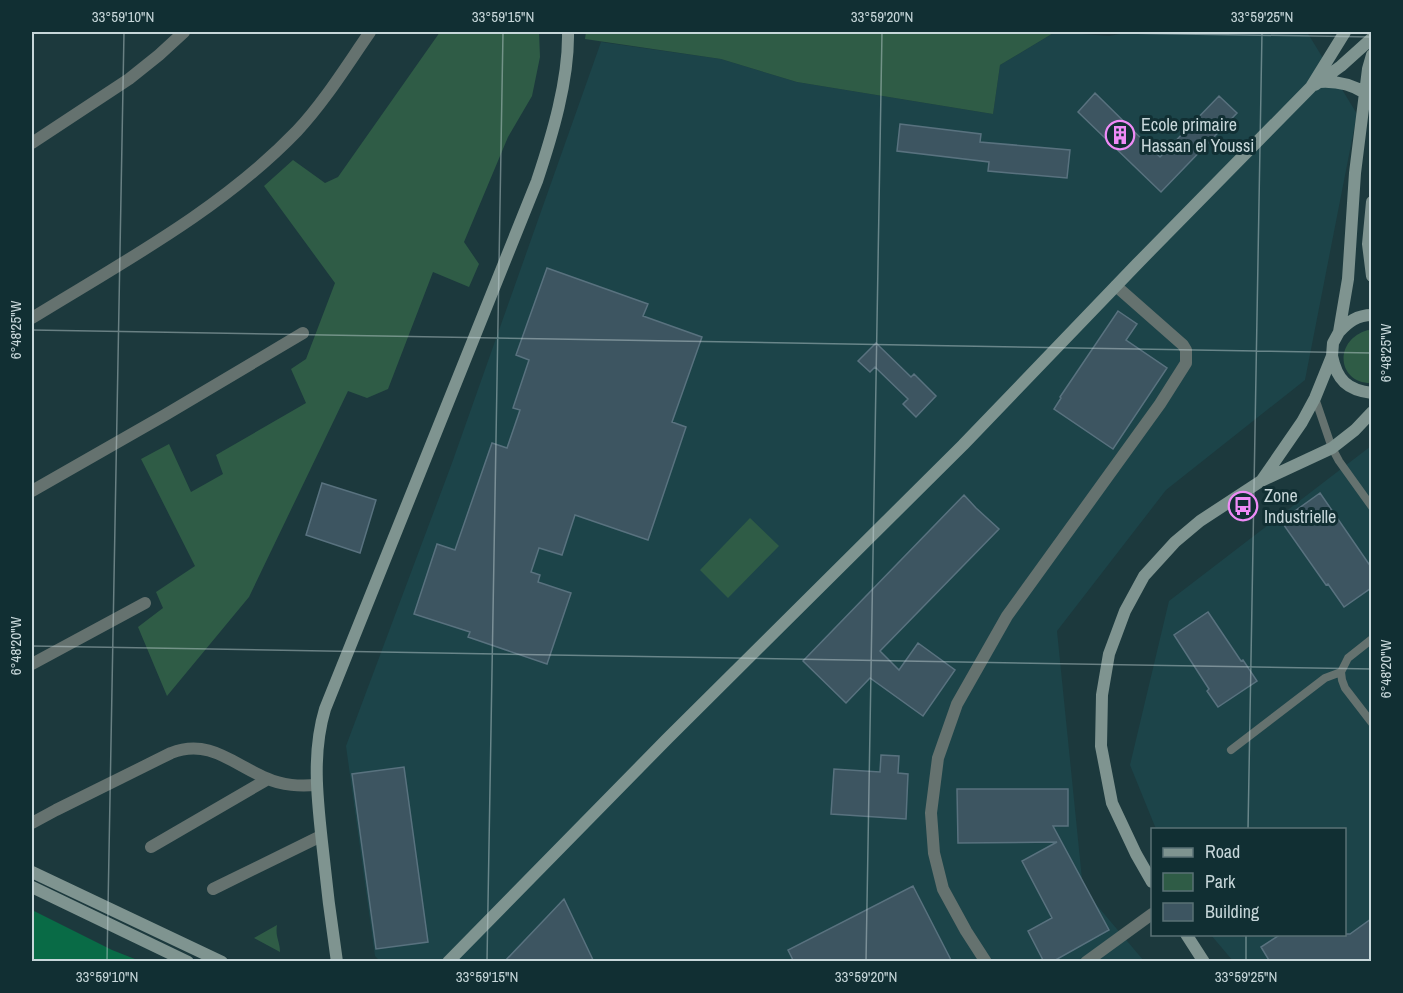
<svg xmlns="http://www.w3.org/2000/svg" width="1403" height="993" font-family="'Archivo Narrow',sans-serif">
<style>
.built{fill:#1c4449}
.green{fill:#2f5c46}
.forest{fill:#096b46}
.building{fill:#3d5561;stroke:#59727f;stroke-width:1.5}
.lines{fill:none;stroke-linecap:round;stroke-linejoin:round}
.lane{stroke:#65726f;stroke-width:8}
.street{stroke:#65726f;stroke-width:12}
.secondary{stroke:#7f9490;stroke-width:12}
.ticks{fill:none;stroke:#c7d7da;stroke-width:1.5;stroke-opacity:0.45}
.labels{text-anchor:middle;stroke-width:6;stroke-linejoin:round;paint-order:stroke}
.poi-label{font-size:18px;fill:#c7d7da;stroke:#112f33;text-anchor:start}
.neatline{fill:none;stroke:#c7d7da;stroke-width:2}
.ticks-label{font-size:15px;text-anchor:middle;fill:#c7d7da}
</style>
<rect width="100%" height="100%" fill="#1c393d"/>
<path class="built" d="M1055 32 1109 36 1131 32H1307L1357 114 1305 380 1166 490 1057 631 1083 889 1144 961H380L375 956 346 746 452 463 601 42 721 59 797 82 993 114 1000 65Z
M1371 446V961H1233L1211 935 1344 934V830L1156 829 1130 765 1169 601Z"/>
<path class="green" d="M440 32H539L540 57 532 96 508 137 464 242 479 264 469 287 433 272 388 389 367 398 348 391 249 597 167 696 138 627 163 608 156 592 195 566 141 459 169 444 191 492 223 474 216 455 306 403 291 369 306 359 335 283 264 186 293 160 325 183 338 177Z
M586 32H1055L1000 65 993 114 797 82 721 59 585 39Z
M1368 330 1372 331 1371 383C1337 383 1333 340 1368 330Z
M750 518 779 546 728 598 700 570Z
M277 925C275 937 280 941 280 952L254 938Z"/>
<path class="forest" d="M32 910 112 950 140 961H32Z"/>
<path class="building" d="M1095 93 1160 157 1219 96 1237 113 1161 192 1078 112Z
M900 124 981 134 980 142 1070 150 1067 178 988 171 989 162 897 151Z
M547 268 648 304 643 316 702 337 672 422 686 427 648 540 575 515 562 555 539 548 531 572 540 575 538 582 571 593 547 664 468 637 470 632 414 614 437 544 455 550 492 443 507 448 520 410 513 408 529 360 516 355Z
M1118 311 1137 324 1126 340 1167 368 1113 449 1054 409 1061 398 1060 397Z
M876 343 911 377 914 374 936 396 916 417 903 404 908 399 875 367 870 372 858 361Z
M322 483 376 500 360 553 306 535Z
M1320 493 1371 567V588L1344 607 1328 584 1326 585 1281 521Z
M964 495 976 508 999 529 880 651 899 670 918 643 955 670 923 716 870 678 846 703 803 661Z
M1208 612 1241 661 1243 660 1257 681 1218 707 1207 691 1209 689 1174 635Z
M881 755 899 756 898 773 908 774 906 819 831 814 834 769 880 772Z
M404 767 428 942 376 949 352 774Z
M957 789H1068V826H1053L1109 930 1052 962H1044L1028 931 1052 918 1022 861 1057 842 958 843Z
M913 886 952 962H794L788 950Z
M564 899 594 962H504Z
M1371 919V962H1270L1261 947 1281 934H1350Z"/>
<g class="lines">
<path class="lane" d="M1315 398 1332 448 1339 461 1372 507
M1372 639 1348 658 1341 672 1342 680 1345 688 1372 723
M1231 750 1325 678 1341 672"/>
<path class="street" d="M32 143 129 79 159 55 184 32
M32 318C123 262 222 209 297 131 325 101 347 65 370 32
M32 491 165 415 303 333
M32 664 145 603
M32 823 56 810 171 753C209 738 233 764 266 778 283 786 300 786 317 785
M151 847 268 779
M213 889 321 836
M986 962 966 931 943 889 934 853 931 813 938 758 957 704 1007 616 1160 404 1186 363V350L1183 345 1116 286
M1086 962 1152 914"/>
<path class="secondary" d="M1320 82C1337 81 1351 84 1365 93
M1315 85 1341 66 1371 39
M1372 202 1368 244 1372 276
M1339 332C1348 322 1357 315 1372 315
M1332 356C1337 380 1347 390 1372 393
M1262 480 1302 422 1315 398 1332 356 1333 343 1339 332 1348 279 1355 173 1368 69 1372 55
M32 872 222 962
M1152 882 1136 854 1112 803 1101 746 1102 695 1109 654 1125 611 1144 576 1175 542 1200 521 1261 481 1332 448 1355 430 1372 412
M32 887 188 962
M1186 934 1204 962
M337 962C331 922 326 882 322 842 317 797 312 752 325 709L537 181C552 136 569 80 568 32
M448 962 667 739 963 445 1137 264 1311 87 1345 32"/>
</g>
<path class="ticks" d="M1062 32 1372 37M32 330 1372 353M32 646 1372 669M1248 830 1262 32M107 962 124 32M487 962 503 32M866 962 882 32M1246 962V934"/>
<defs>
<g id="building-ring" transform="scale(1.5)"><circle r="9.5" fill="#112f33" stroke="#ef8bf7" stroke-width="1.5"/><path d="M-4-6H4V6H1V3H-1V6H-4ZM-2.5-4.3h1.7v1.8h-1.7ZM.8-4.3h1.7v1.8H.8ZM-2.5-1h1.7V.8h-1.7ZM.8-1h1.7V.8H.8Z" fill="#ef8bf7"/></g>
<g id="bus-ring" transform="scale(1.5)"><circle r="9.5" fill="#112f33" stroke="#ef8bf7" stroke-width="1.5"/><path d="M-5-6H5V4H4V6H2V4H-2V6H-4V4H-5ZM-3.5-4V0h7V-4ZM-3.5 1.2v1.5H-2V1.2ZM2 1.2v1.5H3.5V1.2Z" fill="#ef8bf7"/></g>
</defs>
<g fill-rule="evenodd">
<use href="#building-ring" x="1120" y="135"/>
<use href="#bus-ring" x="1243" y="506"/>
</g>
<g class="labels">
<g class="poi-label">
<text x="1141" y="131">Ecole primaire<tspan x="1141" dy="21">Hassan el Youssi</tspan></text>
<text x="1264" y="502">Zone<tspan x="1264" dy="21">Industrielle</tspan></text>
</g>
</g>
<rect width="1403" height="993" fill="none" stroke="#112f33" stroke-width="66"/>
<rect x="1151" y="828" width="195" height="108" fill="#112f33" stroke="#5a7276" stroke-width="1.5"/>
<rect x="1163" y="848" width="30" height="9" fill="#7f9490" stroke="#5a7276" stroke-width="1.5"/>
<text x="1205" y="858" font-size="18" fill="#c7d7da">Road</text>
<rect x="1163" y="873" width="30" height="18" fill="#2f5c46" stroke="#5a7276" stroke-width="1.5"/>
<text x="1205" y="888" font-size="18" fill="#c7d7da">Park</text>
<rect x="1163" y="903" width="30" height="18" fill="#3d5561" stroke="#5a7276" stroke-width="1.5"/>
<text x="1205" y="918" font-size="18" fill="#c7d7da">Building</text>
<rect x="33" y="33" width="1337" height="927" class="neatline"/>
<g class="ticks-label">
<text x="123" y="22">33°59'10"N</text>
<text x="503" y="22">33°59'15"N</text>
<text x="882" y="22">33°59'20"N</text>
<text x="1262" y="22">33°59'25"N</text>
<text transform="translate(16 330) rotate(-90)" y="5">6°48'25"W</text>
<text transform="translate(1386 353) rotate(-90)" y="5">6°48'25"W</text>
<text transform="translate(16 646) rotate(-90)" y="5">6°48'20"W</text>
<text transform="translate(1386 669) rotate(-90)" y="5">6°48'20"W</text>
<text x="107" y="982">33°59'10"N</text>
<text x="487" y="982">33°59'15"N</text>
<text x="866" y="982">33°59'20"N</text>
<text x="1246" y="982">33°59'25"N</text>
</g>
</svg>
